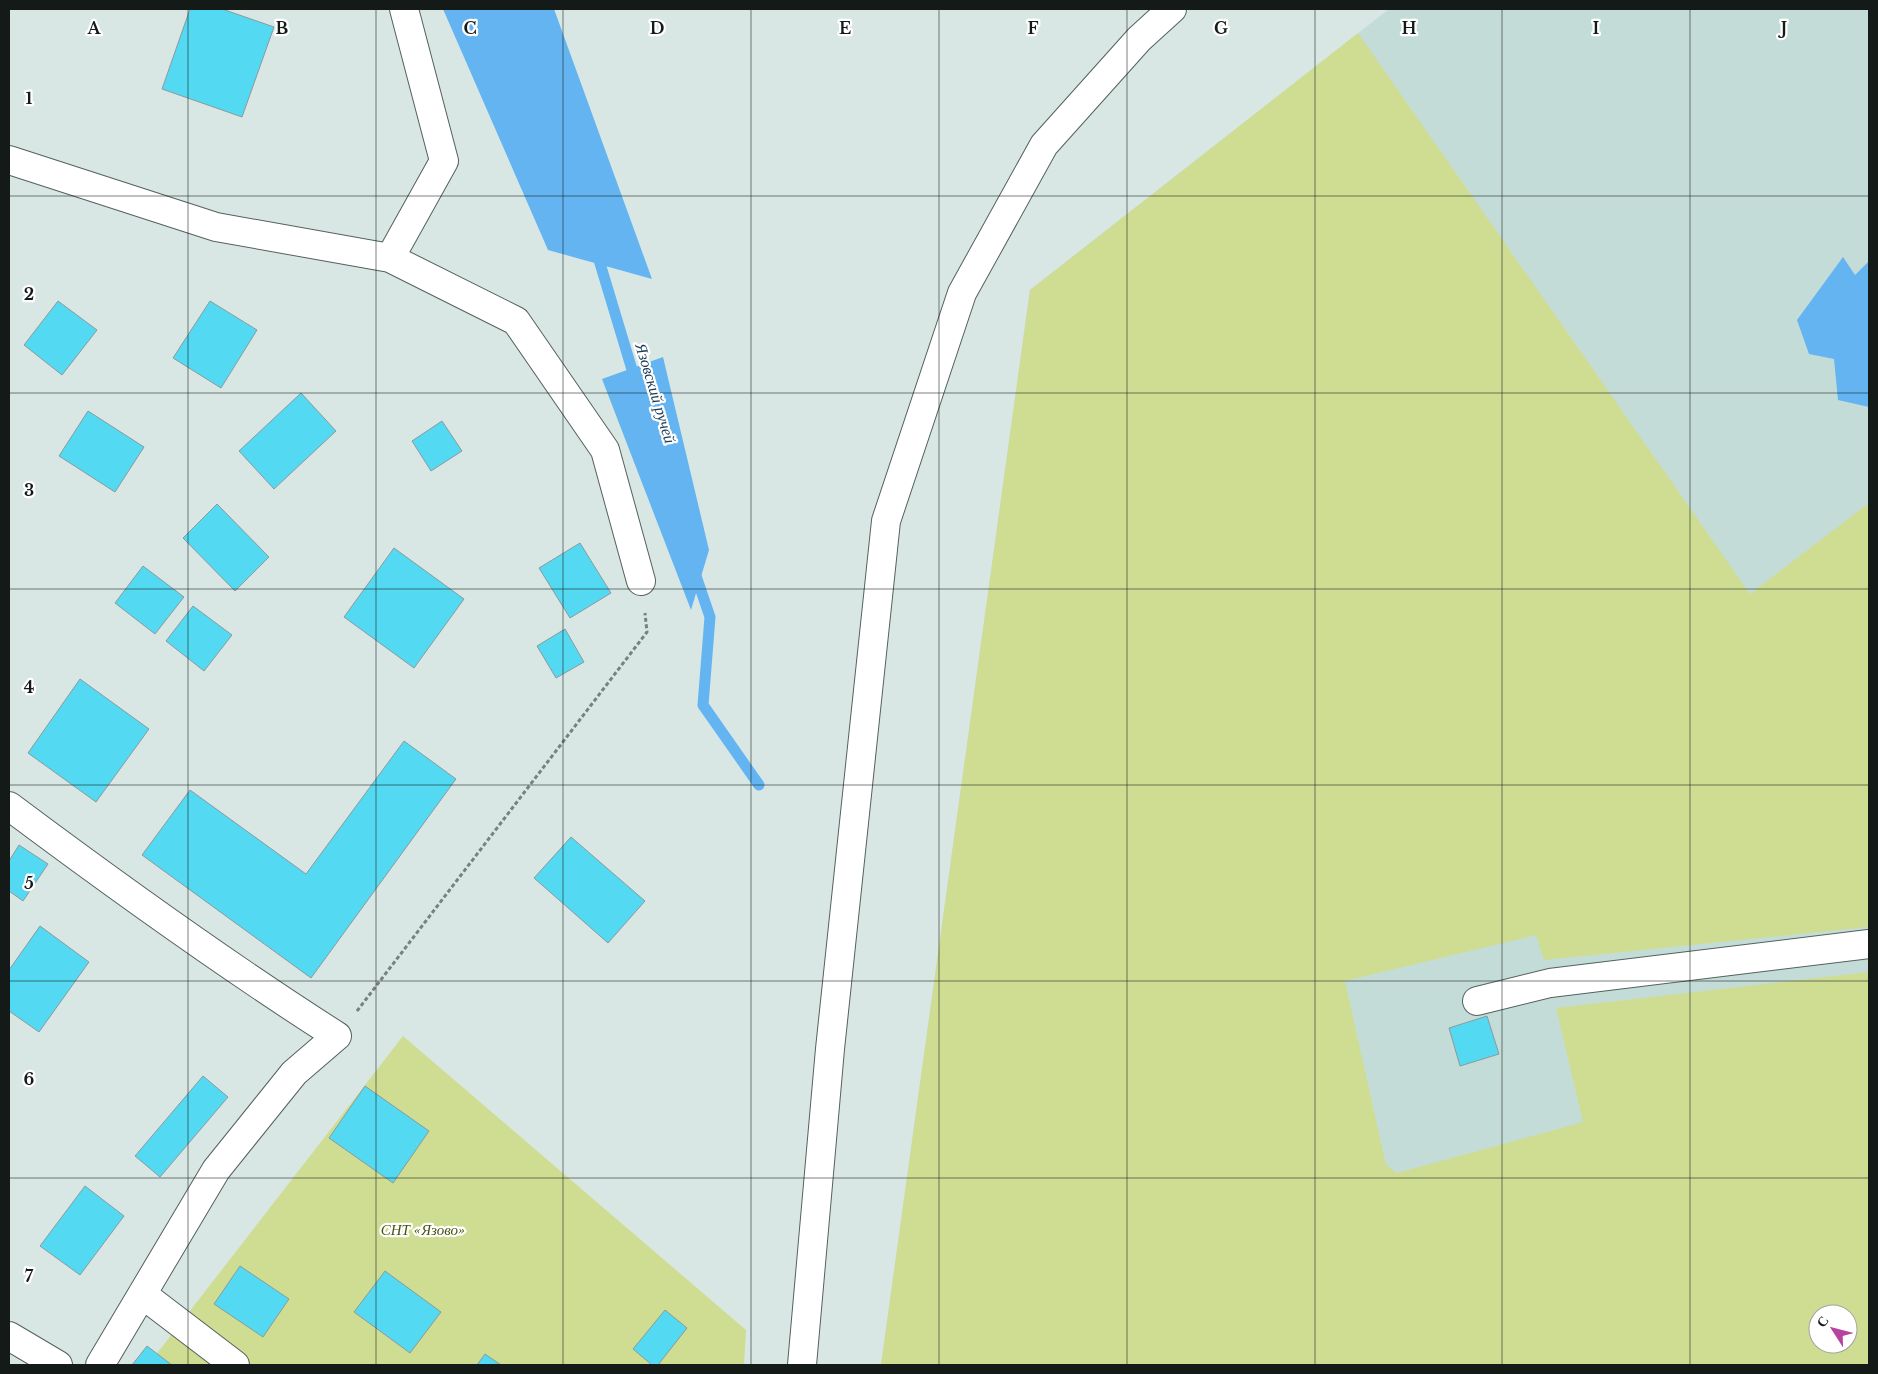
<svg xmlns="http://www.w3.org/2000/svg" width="1878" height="1374" font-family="'Libre Baskerville',serif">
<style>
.built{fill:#c4dcd7;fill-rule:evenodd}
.green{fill:#cfdd92;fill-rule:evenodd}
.water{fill:#63b4f1}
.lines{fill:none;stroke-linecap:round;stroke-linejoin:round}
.stream{stroke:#63b4f1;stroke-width:11}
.building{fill:#53d9f1;stroke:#8c9a9d}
.minor-casing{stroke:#54615e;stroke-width:30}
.major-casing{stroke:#54615e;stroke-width:30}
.path{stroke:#77817f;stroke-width:3;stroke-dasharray:4 2.5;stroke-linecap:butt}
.minor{stroke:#fff;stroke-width:28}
.major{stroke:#fff;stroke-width:28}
.grid{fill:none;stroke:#141a18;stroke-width:1;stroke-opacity:0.55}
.labels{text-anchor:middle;stroke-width:4.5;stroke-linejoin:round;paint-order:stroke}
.park-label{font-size:15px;font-style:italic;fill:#49520c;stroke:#fff}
.water-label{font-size:16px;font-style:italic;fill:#193b54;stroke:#fff}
.grid-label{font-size:16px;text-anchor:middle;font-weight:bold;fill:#141a18;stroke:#fff;stroke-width:4.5;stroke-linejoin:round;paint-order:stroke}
</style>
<rect width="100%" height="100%" fill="#d8e7e4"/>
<path class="built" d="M1389 9H1869V1365H881L1030 290ZM1818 1314H1848V1344H1818Z"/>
<path class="green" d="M1358 33 1750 594 1869 503V927L1544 960 1536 935 1345 981 1386 1165 1397 1173 1583 1122 1556 1008 1869 972V1365H881L1030 290ZM1818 1314H1848V1344H1818Z
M403 1036 746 1330 744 1365H148Z"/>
<path class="water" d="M443 9H554L652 279 548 250Z
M1843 257 1855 275 1869 261V407L1838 400 1834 359 1809 354 1797 320Z
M663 357 709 550 691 610 602 379Z"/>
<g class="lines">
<path class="stream" d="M596 250 636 383
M694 570 710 617 703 705 759 785"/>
</g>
<path class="building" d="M190 9H222L274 27 242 117 162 89Z
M58 301 97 330 62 375 24 345Z
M210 301 257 330 221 388 173 358Z
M301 393 336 431 274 489 239 451Z
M88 411 144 447 115 492 59 456Z
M442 421 462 451 431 471 412 441Z
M217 504 269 557 235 591 183 538Z
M580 543 611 593 570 618 539 568Z
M394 548 464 599 414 668 344 617Z
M143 566 184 597 155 634 115 603Z
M193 606 232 635 204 671 166 641Z
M565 629 584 662 556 678 537 646Z
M80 679 149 729 96 802 28 753Z
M404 741 456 779 311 978 142 855 190 790 306 874Z
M571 837 645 901 608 943 534 878Z
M19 845 48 864 23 901 9 891V861Z
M40 926 89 962 39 1032 9 1011V970Z
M1487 1016 1499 1054 1460 1066 1449 1028Z
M203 1076 228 1097 160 1177 135 1156Z
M365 1086 429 1131 393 1183 329 1138Z
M85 1186 124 1216 80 1275 40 1246Z
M240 1266 289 1299 263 1337 214 1304Z
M385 1271 441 1312 410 1353 354 1312Z
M665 1310 687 1328 658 1365H652L633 1349Z
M147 1346 172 1365H132Z
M485 1354 501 1365H477Z"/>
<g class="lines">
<g class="minor-casing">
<path id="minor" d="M9 160 216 227 390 258 516 321 605 450 641 581
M390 258 444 161 404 9
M9 806C116 886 224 964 337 1036L294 1073 216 1170 100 1365
M1477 1001 1550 983 1869 944
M142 1294 235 1365
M9 1336 58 1365"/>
</g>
<g class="major-casing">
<path id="major" d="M802 1365 830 1049 886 521 962 293 1044 145 1139 39 1172 9"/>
</g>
<path class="path" d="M357 1011 647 632 645 613"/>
<use href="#minor" class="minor"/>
<use href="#major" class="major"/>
</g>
<path class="grid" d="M188 9V1365M376 9V1365M563 9V1365M751 9V1365M939 9V1365M1127 9V1365M1315 9V1365M1502 9V1365M1690 9V1365M9 196H1869M9 393H1869M9 589H1869M9 785H1869M9 981H1869M9 1178H1869"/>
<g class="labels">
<g class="park-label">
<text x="423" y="1235">СНТ «Язово»</text>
</g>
<g class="water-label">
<text transform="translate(656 393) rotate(73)" y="6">Язовский ручей</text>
</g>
</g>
<g class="grid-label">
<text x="94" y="34">A</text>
<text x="282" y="34">B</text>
<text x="470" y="34">C</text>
<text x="657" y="34">D</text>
<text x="845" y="34">E</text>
<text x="1033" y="34">F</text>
<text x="1221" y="34">G</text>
<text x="1409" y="34">H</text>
<text x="1596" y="34">I</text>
<text x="1784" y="34">J</text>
<text x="29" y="104">1</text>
<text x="29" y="300">2</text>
<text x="29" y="496">3</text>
<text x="29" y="693">4</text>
<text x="29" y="889">5</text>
<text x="29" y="1085">6</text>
<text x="29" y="1282">7</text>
</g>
<rect width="1878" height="1374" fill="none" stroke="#141a18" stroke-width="20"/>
<g transform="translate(1833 1329) rotate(306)"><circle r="24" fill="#ffffff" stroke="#a1a3a3"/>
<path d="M0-4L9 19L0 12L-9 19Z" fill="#b6439d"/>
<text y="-8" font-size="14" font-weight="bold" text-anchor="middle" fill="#141a18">С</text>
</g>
</svg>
